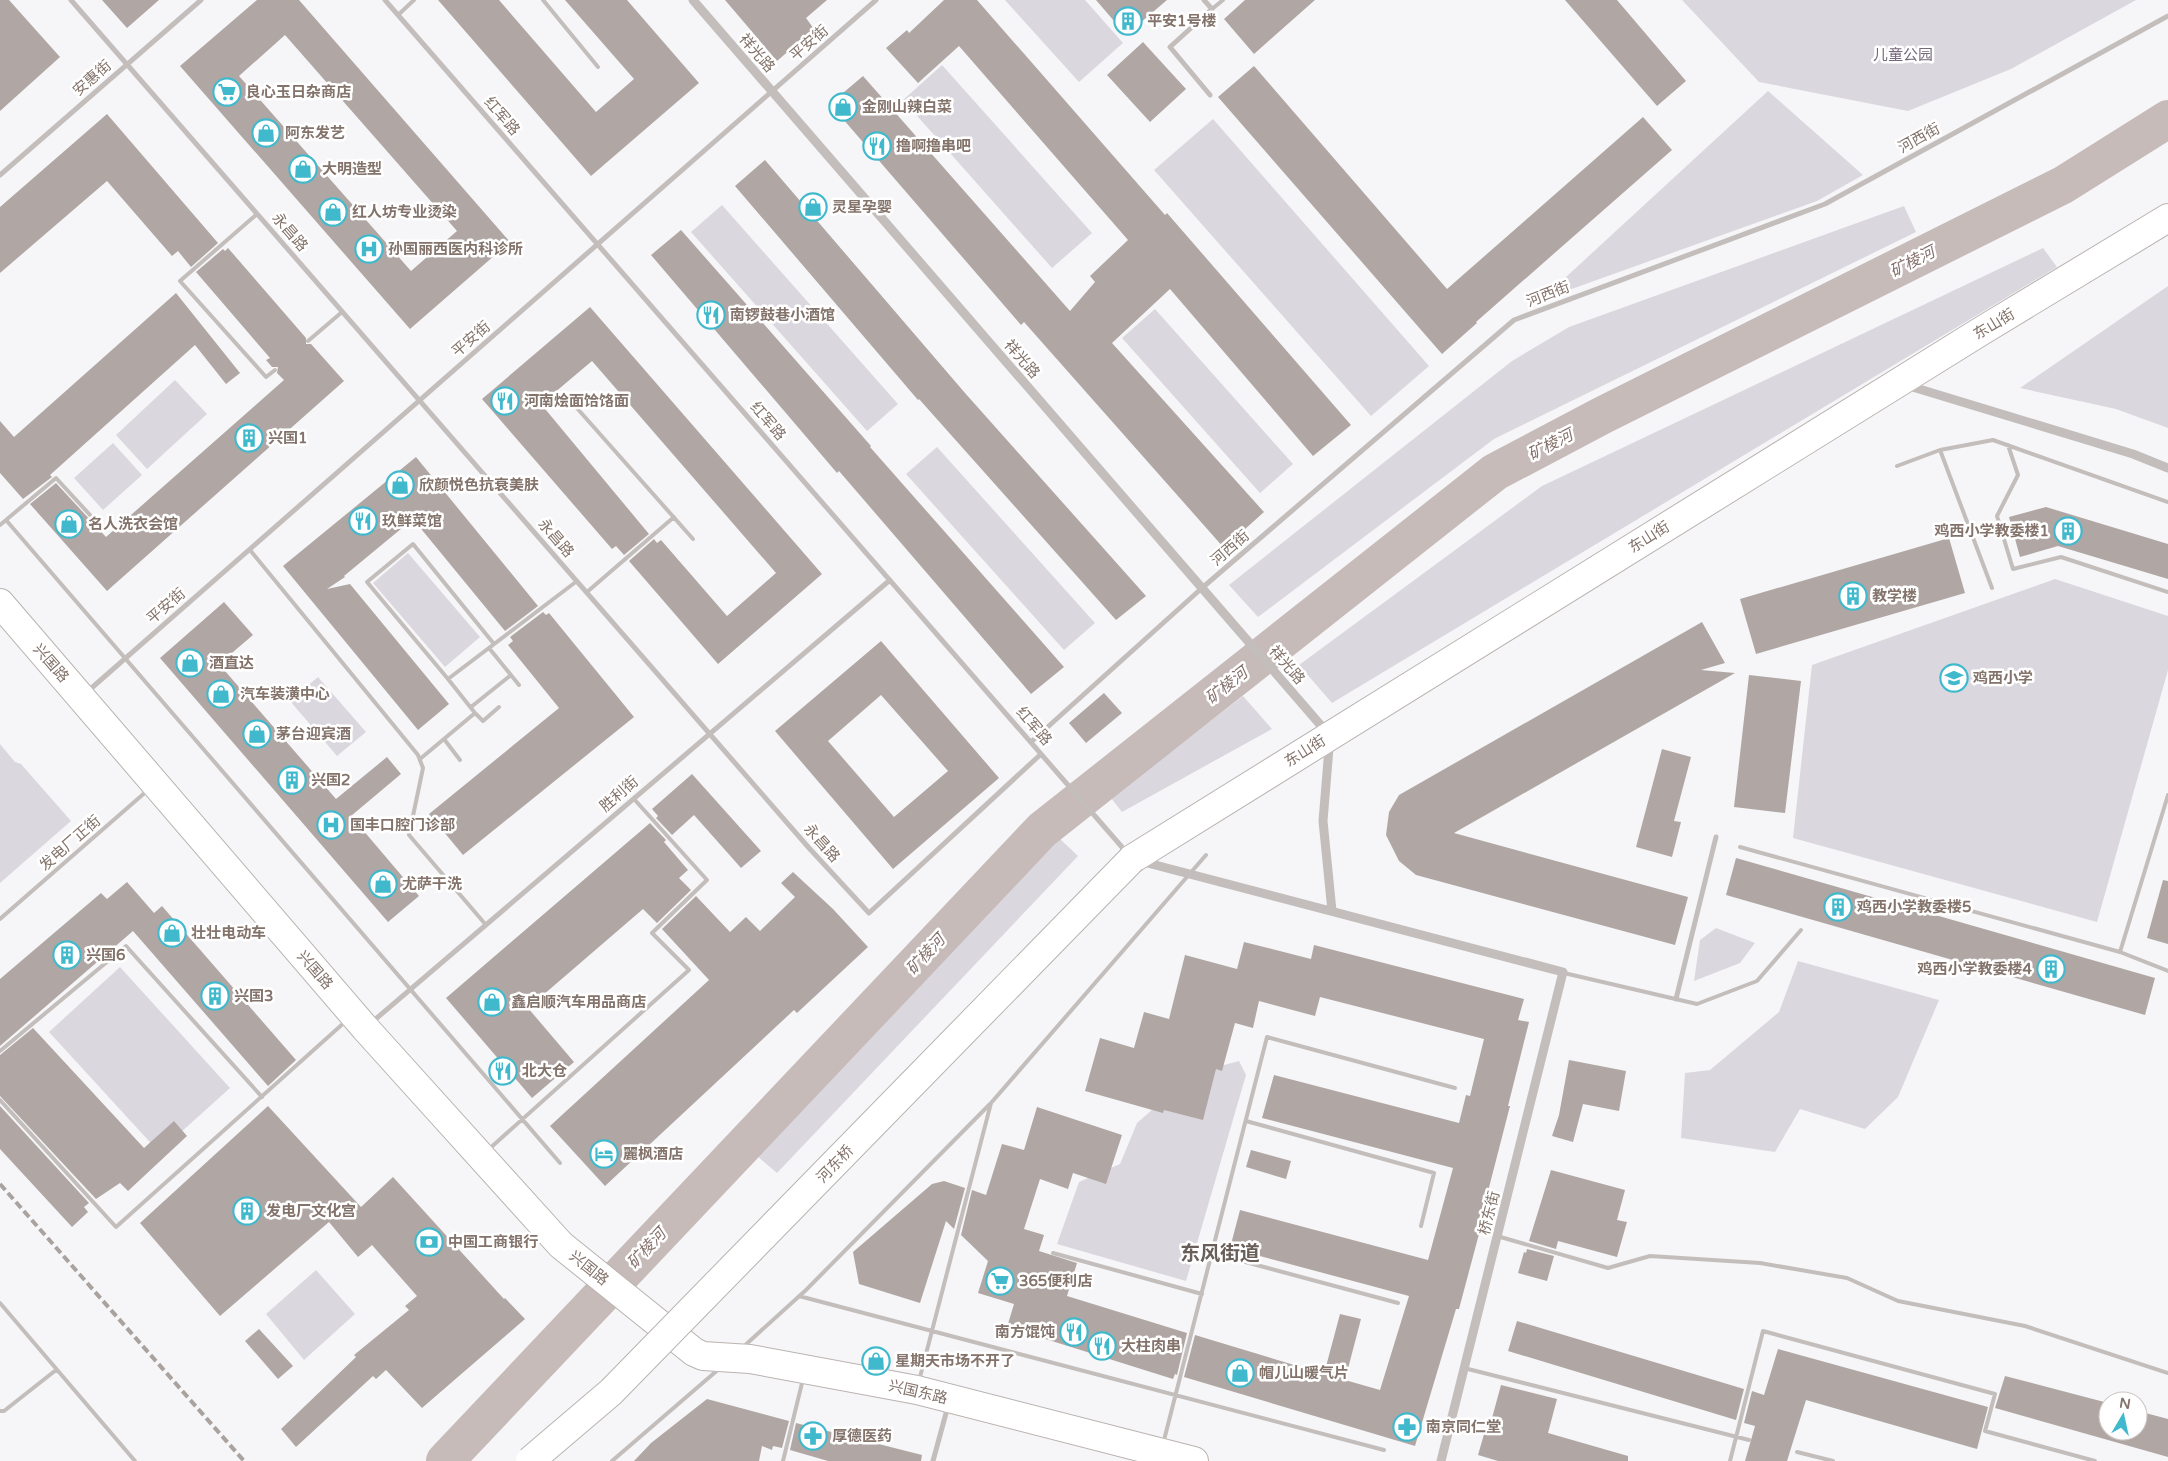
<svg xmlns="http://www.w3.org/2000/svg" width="2168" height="1461" font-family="'Varela Round','Noto Sans SC',sans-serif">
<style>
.green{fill:#dbd7de}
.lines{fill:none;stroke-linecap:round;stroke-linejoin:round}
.river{stroke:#c6bbb9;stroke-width:38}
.building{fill:#b0a7a4;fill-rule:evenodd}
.secondary-casing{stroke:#bab3b0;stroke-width:30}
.service{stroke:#c3bebb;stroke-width:4}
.minor{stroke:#c3bebb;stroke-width:5}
.tertiary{stroke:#c3bebb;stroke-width:9}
.secondary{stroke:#fff;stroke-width:28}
.rail{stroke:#a9a29e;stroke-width:4;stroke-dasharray:8 4;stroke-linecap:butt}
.secondary-bridge-casing{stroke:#bab3b0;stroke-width:30;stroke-linecap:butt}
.secondary-bridge{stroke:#fff;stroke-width:28}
.labels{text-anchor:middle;stroke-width:5;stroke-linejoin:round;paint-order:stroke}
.poi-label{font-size:15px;font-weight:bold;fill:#83736b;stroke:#fff;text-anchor:start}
.street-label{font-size:15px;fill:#83736b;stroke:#fff}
.park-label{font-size:15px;fill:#76697b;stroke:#fff}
.water-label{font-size:16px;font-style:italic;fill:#85716c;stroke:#fff}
.district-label{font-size:20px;font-weight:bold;fill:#695e58;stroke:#fff}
</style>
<rect width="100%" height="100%" fill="#f6f6f8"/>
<path class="green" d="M1005 0H1085L1123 43 1079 82Z
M1682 0H2136L2011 69 1908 111 1759 82Z
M942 65 1092 233 1052 268 903 100Z
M1768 91 1863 175 1817 201 1541 300Z
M1213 119 1429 366 1371 416 1154 170Z
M722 205 898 404 867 431 691 232Z
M1904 206 1916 232 1494 439 1258 617 1229 585 1512 361 1569 327Z
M2043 248 2057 267 1332 703 1299 665 1542 486Z
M2168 286V428L2116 409 2020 388Z
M1155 309 1293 464 1260 493 1122 338Z
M175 380 207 414 147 469 116 435Z
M113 443 142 475 103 510 74 478Z
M937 447 1095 623 1064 650 906 474Z
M408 553 480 637 445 667 373 583Z
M2055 579 2168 616V670L2097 922 1793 838 1812 665Z
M318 677 366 732 337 756 290 701Z
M1243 696 1272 729 1122 812 1111 798Z
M0 744 15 762 21 764 71 821 0 883Z
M1058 837 1078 856 777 1173 757 1156Z
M1716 928 1755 943 1740 963 1694 981 1700 940Z
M1798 961 1939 1000 1898 1097 1865 1129 1800 1109 1775 1152 1681 1138 1685 1073 1710 1070 1779 1012Z
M120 967 230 1088 159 1152 49 1032Z
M1239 1061 1246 1075 1186 1281 1057 1244 1079 1182 1120 1164 1137 1123 1194 1073Z
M316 1270 355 1314 304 1360 266 1314Z"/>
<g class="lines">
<path class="river" d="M445 1461 1042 830 1495 472 1603 415 2063 185 2168 119"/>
</g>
<path class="building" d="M0 0H9L60 57 0 111Z
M102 0H159L127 28Z
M257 0H299L510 242 410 329 180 66ZM285 35 457 231 411 271 239 76Z
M438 0H499L596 112 634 79 565 0H627L699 83 591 176Z
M725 0H827L806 18 814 29 777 61Z
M944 0H977L1165 215 1167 213 1351 425 1313 456 1170 289 1112 343 1264 512 1224 548 1024 322 1021 325 830 104 863 76 1070 311 1095 282 1090 276 1128 240 959 46 918 83 886 48 907 30 909 33Z
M1096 0H1167L1126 35Z
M1245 0H1315L1254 54 1224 19Z
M1565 0H1617L1686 81 1657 106Z
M1143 42 1186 89 1150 122 1107 75Z
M1254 66 1447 289 1643 117 1672 150 1476 322 1477 323 1442 354 1218 97Z
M107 114 218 243 191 267 178 251 172 256 107 181 0 273V207Z
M765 160 965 393 1146 596 1116 620 919 399 918 400 735 186Z
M681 230 871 446 870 447 1064 667 1031 694 839 471 837 473 651 255Z
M228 248 306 338V344H311L344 381 107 591 30 504 56 483 106 537 284 380 277 373 278 367H272L266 360 270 358 196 272 223 249 225 251Z
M176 293 240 373 226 384 195 345 50 475 52 477 23 499 0 473V421L14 437Z
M590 307 822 574 718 664 629 561 654 539 657 543 661 540 727 616 776 573 592 361 541 404 649 534 624 555 616 546 612 549 482 399Z
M416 457 538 606 505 631 413 519 344 576 345 577 327 589 350 584 449 704 418 730 283 566Z
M2046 507 2168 544V579L2058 546 2020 557 2009 517Z
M1949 538 1965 593 1756 654 1740 599Z
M224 602 253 635 219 664 336 799 387 757 401 774 351 816 419 896 388 922 160 658Z
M543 612 546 615 549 613 634 717 463 855 429 814 559 708 508 645 513 641 510 637Z
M1702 622 1725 663 1701 670 1735 673 1454 833 1688 897 1675 945 1416 875 1399 861 1386 835 1389 812 1399 795Z
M881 641 999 778 893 869 775 731ZM881 695 948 771 894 817 828 741Z
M1749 675 1801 681 1785 813 1734 807Z
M1104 693 1122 713 1086 743 1069 723Z
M1662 749 1691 757 1674 821 1681 822 1672 857 1636 847Z
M692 774 761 851 741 868 694 815 672 835 656 818 658 816 652 809Z
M650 823 666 840 664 842 688 870 679 878 691 890 657 923 643 909 528 1008 574 1062 532 1098 446 998Z
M1736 858 2155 978 2145 1015 1726 895Z
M793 872 833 909 868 947 797 1013 794 1010 605 1186 550 1126 709 980 662 929 696 896 730 932 746 917 760 931 795 897 781 883Z
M2163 880 2168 881V944L2147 938Z
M127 882 154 913 162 906 296 1060 268 1086 133 931 0 1046V979L101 893 107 899Z
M1244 942 1311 959 1314 945 1524 999 1518 1020 1529 1022 1508 1106H1510L1485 1203 1487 1204 1459 1309H1456L1415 1446 1184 1377 1195 1335 1324 1374 1340 1314 1361 1319 1345 1380 1380 1390 1409 1296 1230 1248 1240 1210 1428 1260 1453 1168 1262 1118 1274 1075 1459 1123 1466 1095 1470 1096 1484 1039 1320 997 1315 1016 1259 1001 1253 1028 1235 1023 1222 1071 1216 1069 1203 1120 1164 1110 1163 1113 1085 1091 1100 1038 1134 1048 1144 1012 1169 1019 1185 955 1237 969Z
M33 1028 144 1148 174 1121 187 1136 128 1191 120 1183 96 1199 0 1096V1055Z
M1569 1060 1626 1071 1619 1111 1583 1104 1573 1142 1552 1136 1559 1115Z
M0 1106 89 1203 84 1207 88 1212 72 1227 0 1149Z
M268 1106 361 1207 393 1177 504 1299 505 1298 525 1319 422 1408 386 1370 376 1379 373 1376 296 1447 281 1429 356 1357 354 1355 409 1310 405 1306 417 1296 372 1245 358 1257 329 1222 220 1316 140 1223Z
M1037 1107 1122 1135 1106 1184 1073 1173 1068 1189 1040 1179 1024 1229 1044 1235 1039 1251 1077 1263 1067 1296 1187 1333 1177 1375 1175 1374 1173 1379 1007 1327 1014 1304 978 1293 988 1261 961 1235 972 1190 986 1195 1002 1144 1024 1150Z
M1251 1150 1291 1161 1286 1179 1246 1167Z
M1551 1170 1625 1190 1617 1220 1627 1222 1617 1257 1558 1241 1556 1249 1529 1241Z
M944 1181 965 1188 954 1229 946 1221 920 1303 859 1284 853 1252 932 1184Z
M1527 1249 1554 1256 1547 1281 1518 1273 1524 1252 1526 1253Z
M1517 1321 1744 1389 1736 1420 1508 1351Z
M259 1329 293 1366 278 1379 245 1341Z
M1778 1349 1988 1407 1977 1449 1806 1400 1787 1461H1745L1755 1426 1744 1423 1752 1391 1764 1395Z
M2005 1376 2108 1403V1431H2138V1411L2168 1419V1457L1995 1408Z
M1501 1385 1557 1399 1548 1433 1628 1456V1461H1498L1478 1455 1489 1417 1492 1418Z
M707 1399 789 1421 782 1448 773 1446 772 1450 762 1446 759 1461H634L651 1443Z
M796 1423 922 1455 921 1461H828L790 1450Z"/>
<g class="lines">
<g class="secondary-casing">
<path id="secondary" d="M0 603 365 1028 561 1245 694 1352 703 1356 750 1359 917 1390 1194 1461
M1132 859 1983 330 2168 218"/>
</g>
<path class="service" d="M543 0 598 67
M1212 9 1223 0
M398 15 414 0
M257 214 180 281 266 377 275 370
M308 341 342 312
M568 398 693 539
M2008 445 2018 475 1997 516 2013 569 2061 557 2168 592
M1940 450 1992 588
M1897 466 1940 450 1993 440 2168 502
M6 520 560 1163
M0 525 56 478 102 528
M250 550 418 755 423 768 409 835 486 925
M587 592 674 517
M494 644 413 544 367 582 448 679 577 581
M489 648 519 685
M471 707 511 675
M475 713 483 721 499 707
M444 739 460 760
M420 759 475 713 448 679
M1740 847 2120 952 2168 795
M0 919 148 790
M2120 952 2168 971
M1564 973 1697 1004 1757 981 1801 930
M0 1051 126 946 262 1097
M0 1100 116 1227 346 1021
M1246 1121 1434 1173 1421 1226
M488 1150 689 970 652 933 707 880 634 799
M1497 1236 1608 1268 1650 1256 1760 1263 1847 1278 1898 1301 2025 1326 2168 1373
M1053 1253 1202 1294
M1212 1253 1398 1303
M799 1296 1384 1450
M0 1303 135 1461
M742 1348 806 1290 990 1104
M1464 1368 1749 1440
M919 1381 991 1103 1206 855
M0 1411H4L56 1370
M1163 1444 1267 1037 1455 1088
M1797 1452 1833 1461
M612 1461 720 1368
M783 1461 803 1379
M1730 1461 1763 1331 1995 1394 1985 1431 2095 1461"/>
<path class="minor" d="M71 0 809 848 869 913 1041 754
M385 0 1128 854
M1204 0 1212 9 1170 47 1210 95
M0 175 201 0
M87 692 876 0
M1031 742 1202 588 1514 320 1825 204 2168 16
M1676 999 1716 837
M371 1023 890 580
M933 1461 948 1406"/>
<path class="tertiary" d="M693 0 1330 736 1323 821 1332 911
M1906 385 2133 454 2168 468
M1140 861 1563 972 1441 1461"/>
<use href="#secondary" class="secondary"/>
<path class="rail" d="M0 1184 244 1461"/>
<g class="secondary-bridge-casing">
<path id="secondary-bridge" d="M530 1461 611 1392 1132 859"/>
</g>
<use href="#secondary-bridge" class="secondary-bridge"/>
</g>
<defs>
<g id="building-ring" transform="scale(1.4375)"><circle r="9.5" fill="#fff" stroke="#41b9cd" stroke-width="1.5"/><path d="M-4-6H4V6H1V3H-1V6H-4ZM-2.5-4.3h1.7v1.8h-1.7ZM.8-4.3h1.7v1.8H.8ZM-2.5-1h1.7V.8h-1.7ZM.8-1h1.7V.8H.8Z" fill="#41b9cd"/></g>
<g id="supermarket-ring" transform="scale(1.4375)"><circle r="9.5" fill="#fff" stroke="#41b9cd" stroke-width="1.5"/><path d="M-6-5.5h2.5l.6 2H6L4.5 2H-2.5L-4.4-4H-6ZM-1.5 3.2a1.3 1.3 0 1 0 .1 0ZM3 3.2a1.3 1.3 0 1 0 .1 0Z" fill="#41b9cd"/></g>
<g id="shop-ring" transform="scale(1.4375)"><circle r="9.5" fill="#fff" stroke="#41b9cd" stroke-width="1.5"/><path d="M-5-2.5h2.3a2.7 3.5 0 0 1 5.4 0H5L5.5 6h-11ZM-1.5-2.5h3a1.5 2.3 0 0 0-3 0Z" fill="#41b9cd"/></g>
<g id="restaurant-ring" transform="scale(1.4375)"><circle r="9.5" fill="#fff" stroke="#41b9cd" stroke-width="1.5"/><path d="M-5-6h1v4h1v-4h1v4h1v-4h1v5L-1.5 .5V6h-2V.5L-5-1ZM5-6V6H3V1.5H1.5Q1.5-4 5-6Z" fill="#41b9cd"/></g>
<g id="hospital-ring" transform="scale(1.4375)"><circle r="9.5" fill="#fff" stroke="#41b9cd" stroke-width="1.5"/><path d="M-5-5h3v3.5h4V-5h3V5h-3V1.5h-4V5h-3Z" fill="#41b9cd"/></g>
<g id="school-ring" transform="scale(1.4375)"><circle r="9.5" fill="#fff" stroke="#41b9cd" stroke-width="1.5"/><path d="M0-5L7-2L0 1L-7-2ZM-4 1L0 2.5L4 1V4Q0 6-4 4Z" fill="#41b9cd"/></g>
<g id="hotel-ring" transform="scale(1.4375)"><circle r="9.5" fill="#fff" stroke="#41b9cd" stroke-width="1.5"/><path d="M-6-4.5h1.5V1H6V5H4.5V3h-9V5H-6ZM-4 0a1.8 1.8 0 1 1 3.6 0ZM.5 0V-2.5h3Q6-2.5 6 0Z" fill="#41b9cd"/></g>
<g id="bank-ring" transform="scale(1.4375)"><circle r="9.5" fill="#fff" stroke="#41b9cd" stroke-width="1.5"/><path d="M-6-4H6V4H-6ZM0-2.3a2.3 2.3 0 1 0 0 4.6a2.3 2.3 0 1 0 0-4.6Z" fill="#41b9cd"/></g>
<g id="pharmacy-ring" transform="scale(1.4375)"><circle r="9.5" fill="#fff" stroke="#41b9cd" stroke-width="1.5"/><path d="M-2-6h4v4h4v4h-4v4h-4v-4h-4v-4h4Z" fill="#41b9cd"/></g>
</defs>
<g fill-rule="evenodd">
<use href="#building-ring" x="1128" y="21"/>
<use href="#supermarket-ring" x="227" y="92"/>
<use href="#shop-ring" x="843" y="107"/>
<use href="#shop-ring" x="266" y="133"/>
<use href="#restaurant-ring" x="877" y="146"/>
<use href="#shop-ring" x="303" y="169"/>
<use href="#shop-ring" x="813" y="207"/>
<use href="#shop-ring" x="333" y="212"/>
<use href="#hospital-ring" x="369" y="249"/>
<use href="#restaurant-ring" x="711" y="315"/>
<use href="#restaurant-ring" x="505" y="401"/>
<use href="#building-ring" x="249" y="438"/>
<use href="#shop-ring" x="400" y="485"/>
<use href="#restaurant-ring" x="363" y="521"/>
<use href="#shop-ring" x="69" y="524"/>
<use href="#building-ring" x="2068" y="531"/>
<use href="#building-ring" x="1853" y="596"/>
<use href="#shop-ring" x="190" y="663"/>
<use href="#school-ring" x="1954" y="678"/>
<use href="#shop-ring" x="221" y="694"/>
<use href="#shop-ring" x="257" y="734"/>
<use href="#building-ring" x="292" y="780"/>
<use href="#hospital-ring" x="331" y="825"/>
<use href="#shop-ring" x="383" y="884"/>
<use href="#building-ring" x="1838" y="907"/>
<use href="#shop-ring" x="172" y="933"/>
<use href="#building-ring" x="67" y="955"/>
<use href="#building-ring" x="2051" y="969"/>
<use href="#building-ring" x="215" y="996"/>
<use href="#shop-ring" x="492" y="1002"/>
<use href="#restaurant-ring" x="503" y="1071"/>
<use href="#hotel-ring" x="604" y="1154"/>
<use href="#building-ring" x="247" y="1211"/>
<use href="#bank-ring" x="429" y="1242"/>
<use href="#supermarket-ring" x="1000" y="1281"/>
<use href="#restaurant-ring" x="1074" y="1332"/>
<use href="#restaurant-ring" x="1102" y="1346"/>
<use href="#shop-ring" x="876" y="1361"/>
<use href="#shop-ring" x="1240" y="1373"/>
<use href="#pharmacy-ring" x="1407" y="1427"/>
<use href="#pharmacy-ring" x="813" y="1436"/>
</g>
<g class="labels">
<g class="poi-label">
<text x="1147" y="26">平安1号楼</text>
<text x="246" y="97">良心玉日杂商店</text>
<text x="862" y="112">金刚山辣白菜</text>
<text x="285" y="138">阿东发艺</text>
<text x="896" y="151">撸啊撸串吧</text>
<text x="322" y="174">大明造型</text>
<text x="832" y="212">灵星孕婴</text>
<text x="352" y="217">红人坊专业烫染</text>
<text x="388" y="254">孙国丽西医内科诊所</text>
<text x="730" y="320">南锣鼓巷小酒馆</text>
<text x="524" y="406">河南烩面饸饹面</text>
<text x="268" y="443">兴国1</text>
<text x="419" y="490">欣颜悦色抗衰美肤</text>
<text x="382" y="526">玖鲜菜馆</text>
<text x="88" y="529">名人洗衣会馆</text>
<text x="2049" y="536" text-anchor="end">鸡西小学教委楼1</text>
<text x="1872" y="601">教学楼</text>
<text x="209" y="668">酒直达</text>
<text x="1973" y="683">鸡西小学</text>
<text x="240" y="699">汽车装潢中心</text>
<text x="276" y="739">茅台迎宾酒</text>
<text x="311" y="785">兴国2</text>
<text x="350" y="830">国丰口腔门诊部</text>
<text x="402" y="889">尤萨干洗</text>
<text x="1857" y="912">鸡西小学教委楼5</text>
<text x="191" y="938">壮壮电动车</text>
<text x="86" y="960">兴国6</text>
<text x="2032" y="974" text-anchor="end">鸡西小学教委楼4</text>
<text x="234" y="1001">兴国3</text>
<text x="511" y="1007">鑫启顺汽车用品商店</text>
<text x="522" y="1076">北大仓</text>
<text x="623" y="1159">麗枫酒店</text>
<text x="266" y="1216">发电厂文化宫</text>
<text x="448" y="1247">中国工商银行</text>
<text x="1019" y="1286">365便利店</text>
<text x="1055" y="1337" text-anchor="end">南方馄饨</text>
<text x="1121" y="1351">大柱肉串</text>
<text x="895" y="1366">星期天市场不开了</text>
<text x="1259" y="1378">帽儿山暖气片</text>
<text x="1426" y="1432">南京同仁堂</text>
<text x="832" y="1441">厚德医药</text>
</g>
<g class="street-label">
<text transform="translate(809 43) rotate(-41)" y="5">平安街</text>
<text transform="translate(757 53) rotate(49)" y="5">祥光路</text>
<text transform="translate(92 78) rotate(-41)" y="5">安惠街</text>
<text transform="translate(502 116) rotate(49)" y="5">红军路</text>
<text transform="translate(1919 138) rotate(-29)" y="5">河西街</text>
<text transform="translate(290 232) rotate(49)" y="5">永昌路</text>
<text transform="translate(1548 294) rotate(-21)" y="5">河西街</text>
<text transform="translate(1994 324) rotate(-31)" y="5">东山街</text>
<text transform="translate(471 339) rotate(-41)" y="5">平安街</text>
<text transform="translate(1022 359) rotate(49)" y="5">祥光路</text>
<text transform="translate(768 421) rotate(49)" y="5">红军路</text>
<text transform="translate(1649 537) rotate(-32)" y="5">东山街</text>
<text transform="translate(556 538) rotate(49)" y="5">永昌路</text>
<text transform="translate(1230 548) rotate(-41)" y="5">河西街</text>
<text transform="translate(166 606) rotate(-41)" y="5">平安街</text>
<text transform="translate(51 663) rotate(49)" y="5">兴国路</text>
<text transform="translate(1287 665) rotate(49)" y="5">祥光路</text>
<text transform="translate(1034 726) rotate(49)" y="5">红军路</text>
<text transform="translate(1305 751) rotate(-32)" y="5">东山街</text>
<text transform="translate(619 794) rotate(-41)" y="5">胜利街</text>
<text transform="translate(70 843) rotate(-41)" y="5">发电厂正街</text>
<text transform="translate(822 843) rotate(48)" y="5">永昌路</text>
<text transform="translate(315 970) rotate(49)" y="5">兴国路</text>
<text transform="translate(835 1164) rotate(-46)" y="5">河东桥</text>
<text transform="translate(1489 1213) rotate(-76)" y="5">桥东街</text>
<text transform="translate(589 1268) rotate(39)" y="5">兴国路</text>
<text transform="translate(918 1392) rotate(13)" y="5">兴国东路</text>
</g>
<g class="park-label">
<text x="1903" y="60">儿童公园</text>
</g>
<g class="water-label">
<text transform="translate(1912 261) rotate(-27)" y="6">矿棱河</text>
<text transform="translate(1550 444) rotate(-27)" y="6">矿棱河</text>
<text transform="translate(1226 685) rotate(-38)" y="6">矿棱河</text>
<text transform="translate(925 954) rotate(-47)" y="6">矿棱河</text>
<text transform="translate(646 1248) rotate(-47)" y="6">矿棱河</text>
</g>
<g class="district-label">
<text x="1220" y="1260">东风街道</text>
</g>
</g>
<g transform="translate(2123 1416) rotate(9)"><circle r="24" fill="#ffffff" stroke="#cdc7c4"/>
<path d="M0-4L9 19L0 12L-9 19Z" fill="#41b9cd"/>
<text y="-8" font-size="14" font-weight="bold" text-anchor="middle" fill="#83736b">N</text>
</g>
</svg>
